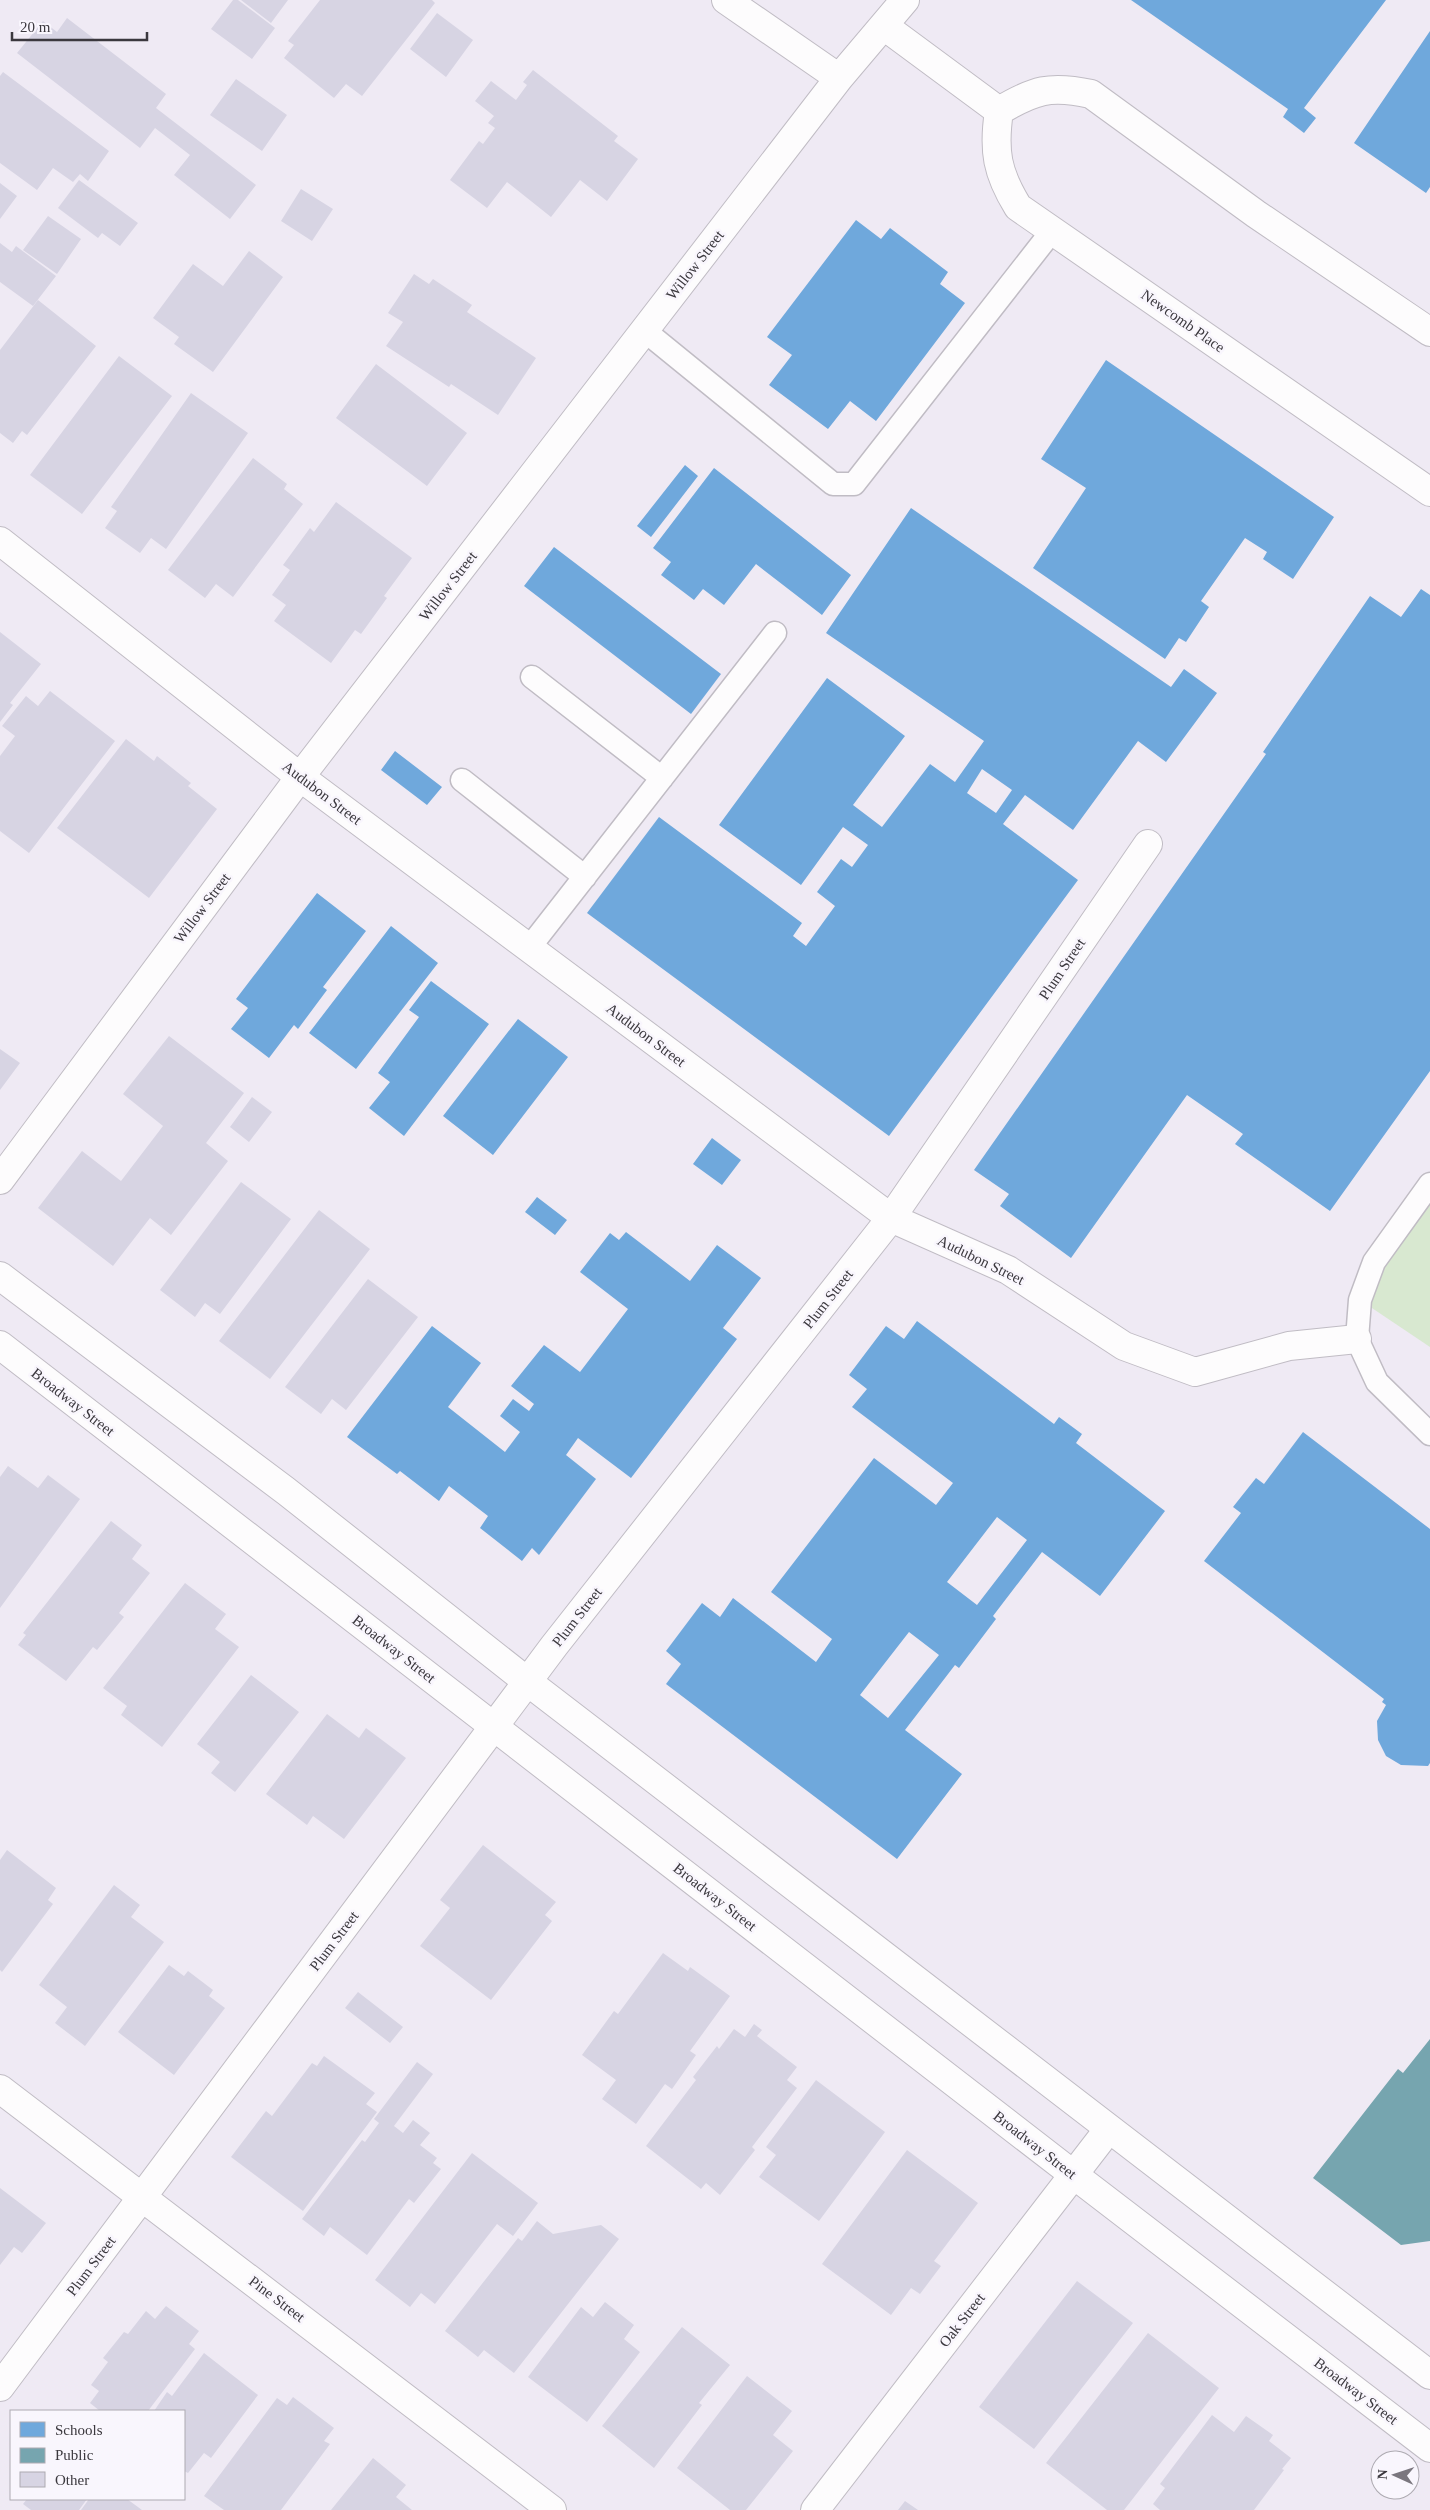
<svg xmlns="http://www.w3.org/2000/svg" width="1430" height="2510" font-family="Georgia,serif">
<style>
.green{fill:#d8e8d0}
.schools{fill:#6fa8dc;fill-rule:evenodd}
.public{fill:#76a5af}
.building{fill:#d7d4e3}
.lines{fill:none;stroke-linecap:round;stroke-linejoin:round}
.lane-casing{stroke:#c0bcc4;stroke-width:25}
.street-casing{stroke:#c0bcc4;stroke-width:30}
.secondary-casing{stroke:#c0bcc4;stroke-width:30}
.lane{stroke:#fdfcfd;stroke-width:22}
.street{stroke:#fdfcfd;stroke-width:28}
.secondary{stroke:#fdfcfd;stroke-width:28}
.labels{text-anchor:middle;stroke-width:5;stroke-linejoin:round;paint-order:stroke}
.street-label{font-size:15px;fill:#3b383e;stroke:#f9f6fd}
</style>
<rect width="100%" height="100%" fill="#efeaf4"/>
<path class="green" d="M1430 1200V1347L1360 1300Z"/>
<path class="schools" d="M1131 0H1386L1304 108 1316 118 1304 133 1283 117 1288 109Z
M1430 31V187L1426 193 1354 143Z
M856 220 881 239 890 228 948 272 940 284 965 303 876 421 850 401 828 429 769 385 792 355 767 337Z
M1106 360 1334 517 1293 579 1263 559 1267 552 1245 538 1201 601 1209 607 1186 642 1179 638 1165 659 1033 568 1086 488 1041 459Z
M685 465 698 476 651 537 637 526Z
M714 468 851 575 822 615 756 564 724 605 703 589 694 600 661 575 671 562 653 548Z
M911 508 1171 687 1184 669 1217 693 1166 762 1138 741 1073 830 1025 795 1003 824 1078 880 889 1136 587 913 659 817 802 923 793 936 806 946 835 906 817 892 841 859 852 867 868 845 843 827 801 885 719 825 827 678 905 736 853 805 882 827 930 764 955 782 984 741 826 633ZM982 769 1012 790 996 813 967 793Z
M554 547 721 674 691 714 524 586Z
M1421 589 1430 595V1071L1330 1211 1235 1144 1243 1134 1187 1095 1071 1258 1000 1206 1009 1194 974 1170 1266 754 1263 752 1370 596 1401 617Z
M395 751 442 787 427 805 381 770Z
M317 893 366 931 323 987 327 990 298 1029 294 1025 269 1058 231 1029 248 1008 236 999Z
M391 926 438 963 356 1069 309 1033Z
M431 981 489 1024 404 1136 369 1108 390 1082 378 1073 419 1017 409 1010Z
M518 1019 568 1057 493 1155 443 1116Z
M712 1138 741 1160 722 1185 693 1164Z
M537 1197 567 1220 555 1235 525 1212Z
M626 1232 690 1281 717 1245 761 1278 723 1328 737 1339 631 1478 578 1438 566 1455 596 1479 539 1555 532 1548 522 1561 480 1528 488 1516 449 1486 439 1501 400 1471 397 1474 347 1437 432 1326 481 1363 448 1407 505 1452 520 1432 500 1416 513 1399 529 1411 534 1404 511 1386 544 1345 580 1372 628 1309 580 1272 610 1233 619 1240Z
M917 1321 1054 1424 1059 1417 1082 1434 1076 1443 1165 1511 1100 1596 1042 1552 993 1616 996 1619 959 1668 955 1665 905 1730 962 1774 897 1859 666 1684 681 1664 666 1651 702 1603 720 1617 733 1598 816 1662 832 1639 771 1592 874 1458 936 1505 953 1483 852 1407 867 1389 849 1375 886 1326 904 1339ZM997 1517 1027 1540 977 1605 947 1582ZM909 1632 939 1655 888 1718 860 1695Z
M1303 1432 1430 1529V1763L1428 1766 1401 1765 1386 1756 1378 1740 1377 1721 1386 1705 1382 1702 1384 1699 1204 1561 1241 1513 1233 1507 1256 1478 1264 1484Z"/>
<path class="public" d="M1430 2039V2241L1401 2245 1313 2178 1398 2069 1403 2073Z"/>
<path class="building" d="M233 0H238L275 28 252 59 211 29Z
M241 0H288L271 23Z
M320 0H432L435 3 362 96 346 84 334 98 284 58 294 45 288 41Z
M437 13 473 40 446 77 410 49Z
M67 18 166 94 156 108 256 185 230 219 174 175 190 155 155 128 140 148 17 53 43 21 57 32Z
M533 70 618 136 614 141 638 159 607 201 580 180 551 217 507 182 487 208 450 180 479 141 483 144 495 128 488 123 494 116 475 101 491 81 516 100 527 85 523 82Z
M3 72 109 151 88 181 80 174 73 182 53 168 37 190 0 163V76Z
M236 79 287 115 262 151 210 115Z
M79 180 138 223 120 246 102 233 98 238 58 208Z
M0 183 17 196 0 219Z
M301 189 333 209 312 241 281 221Z
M48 216 81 239 57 274 23 250Z
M0 243 12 252 16 246 56 276 33 306 0 282Z
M249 251 283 277 213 372 174 344 179 337 153 318 193 264 223 286Z
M414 274 429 284 433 279 472 305 467 312 536 358 498 415 451 384 449 387 386 346 403 322 388 313Z
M38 300 96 346 27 435 22 431 13 443 0 433V350Z
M119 356 172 396 82 514 30 475Z
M376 364 467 433 427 486 336 418Z
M191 393 248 433 166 549 151 538 140 553 105 528 117 511 111 507Z
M253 458 287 484 284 489 303 504 233 597 216 584 205 598 168 570Z
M336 502 412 558 384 596 387 598 361 634 355 630 331 663 274 621 286 605 272 595 290 570 283 565 310 528 314 532Z
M0 632 41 664 10 703 13 705 0 722Z
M50 691 115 741 29 853 0 831V756L15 736 2 726 26 696 38 706Z
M126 739 154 761 157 756 191 783 188 786 217 809 149 898 57 828Z
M169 1036 244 1093 206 1143 228 1161 171 1235 150 1218 113 1266 38 1208 82 1151 121 1181 163 1126 123 1094Z
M0 1049 20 1063 0 1090Z
M252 1097 272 1112 249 1142 230 1127Z
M241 1182 291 1219 220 1314 205 1303 195 1317 160 1290Z
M319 1210 370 1249 270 1379 219 1341Z
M368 1279 418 1317 346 1410 332 1399 321 1414 285 1387Z
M8 1466 38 1488 48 1475 80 1499 0 1608V1477Z
M111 1521 142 1545 132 1559 150 1573 119 1613 124 1617 97 1650 93 1647 66 1681 18 1645 26 1635 23 1633Z
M185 1583 226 1614 215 1629 239 1647 162 1747 121 1715 127 1706 103 1688Z
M251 1675 299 1712 235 1792 211 1773 220 1762 197 1744Z
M327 1714 359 1738 366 1728 406 1758 344 1839 313 1816 307 1825 266 1794Z
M483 1845 556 1902 545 1915 552 1921 491 2000 420 1946 450 1908 440 1900Z
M7 1850 56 1888 48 1900 53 1904 2 1972 0 1970V1860Z
M114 1885 140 1905 131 1917 164 1942 85 2046 55 2023 67 2007 39 1985Z
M663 1953 688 1971 690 1967 730 1996 690 2051 696 2055 672 2089 665 2084 636 2124 602 2099 616 2080 582 2055 614 2011 618 2014Z
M169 1965 184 1976 188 1971 213 1990 209 1996 225 2008 174 2075 118 2032Z
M358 1992 403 2027 390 2043 345 2008Z
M754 2024 762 2030 757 2036 797 2067 787 2080 797 2088 752 2147 755 2150 720 2195 706 2183 701 2189 646 2146 696 2080 693 2077 717 2046 719 2049 734 2029 745 2037Z
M324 2056 375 2093 366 2104 377 2112 303 2211 231 2157 266 2111 272 2116 312 2063 317 2066Z
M417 2062 433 2074 394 2126 403 2133 413 2120 430 2133 420 2145 437 2158 433 2163 441 2169 414 2203 409 2199 367 2255 330 2227 324 2236 302 2219 362 2140 365 2142 379 2123 374 2119Z
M816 2080 885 2132 819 2221 759 2177 776 2155 766 2147Z
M907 2150 978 2203 934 2261 941 2266 920 2294 911 2288 891 2315 822 2264Z
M472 2153 538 2203 513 2236 497 2224 435 2304 421 2293 410 2307 375 2280Z
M0 2188 46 2223 22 2253 14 2247 0 2265Z
M537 2221 553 2234 601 2225 619 2239 514 2373 484 2350 478 2357 445 2331 518 2238 522 2241Z
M1077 2281 1133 2323 1034 2449 979 2407Z
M605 2302 634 2325 624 2339 640 2352 587 2422 528 2377 581 2307 593 2317Z
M166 2306 199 2331 189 2344 195 2349 148 2411H100L90 2403 99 2391 91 2385 108 2362 103 2358 124 2332 128 2334 146 2311 155 2319Z
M682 2327 730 2365 699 2403 702 2405 654 2468 602 2426Z
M1148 2333 1219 2388 1124 2510H1107L1046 2463Z
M204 2353 258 2395 211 2458 204 2453 188 2473 184 2471V2411H154L167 2392 172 2396Z
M747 2376 792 2411 773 2435 793 2451 746 2510H730L677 2468Z
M293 2397 334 2428 324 2441 330 2444 281 2510H224L204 2496 277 2398 287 2405Z
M1212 2415 1234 2432 1246 2416 1273 2435 1269 2441 1291 2458 1282 2469 1284 2470 1254 2510H1160L1153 2504 1165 2488 1160 2484Z
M373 2458 406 2485 396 2497 412 2510H331Z
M27 2499H87L79 2510H31L23 2504Z
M89 2499H127L142 2510H81Z
M905 2501 918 2510H898Z"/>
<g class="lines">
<g class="lane-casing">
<path id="lane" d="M645 331 833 484H854L1052 231
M532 677 662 778
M462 780 585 877
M529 948 775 633
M1430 1184 1374 1262 1360 1300 1357 1339 1377 1382 1430 1434"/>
</g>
<g class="street-casing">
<path id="street" d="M726 0 839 78
M884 26 999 111
M1430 332 1256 214 1091 94C1050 85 1034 90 999 111 993 151 997 173 1018 207L1430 492
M0 541 300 777 891 1218 1008 1270 1124 1346 1195 1372 1289 1346 1357 1339
M0 1180 300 777 839 78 905 0
M0 2089 552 2510
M0 2387 554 1646 891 1218 1148 844
M815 2510 1108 2130"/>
</g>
<g class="secondary-casing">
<path id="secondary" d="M0 1276 286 1491 528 1682 1430 2375
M0 1345 1074 2175 1430 2448"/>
</g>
<use href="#lane" class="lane"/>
<use href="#street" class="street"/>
<use href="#secondary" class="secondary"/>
</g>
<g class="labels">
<g class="street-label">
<text transform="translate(695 265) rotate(-52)" y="5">Willow Street</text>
<text transform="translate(1183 321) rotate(35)" y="5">Newcomb Place</text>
<text transform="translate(448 586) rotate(-52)" y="5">Willow Street</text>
<text transform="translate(322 793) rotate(37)" y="5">Audubon Street</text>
<text transform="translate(202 908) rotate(-53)" y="5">Willow Street</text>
<text transform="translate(1062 969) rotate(-56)" y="5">Plum Street</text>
<text transform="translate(646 1035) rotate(37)" y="5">Audubon Street</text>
<text transform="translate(981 1260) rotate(26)" y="5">Audubon Street</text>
<text transform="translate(828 1299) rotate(-52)" y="5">Plum Street</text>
<text transform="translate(73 1402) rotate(38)" y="5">Broadway Street</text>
<text transform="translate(577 1617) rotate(-52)" y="5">Plum Street</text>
<text transform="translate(394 1649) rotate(38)" y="5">Broadway Street</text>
<text transform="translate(715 1897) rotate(38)" y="5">Broadway Street</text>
<text transform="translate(334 1941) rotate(-53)" y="5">Plum Street</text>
<text transform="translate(1035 2145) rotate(38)" y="5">Broadway Street</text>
<text transform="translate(91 2266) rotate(-53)" y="5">Plum Street</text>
<text transform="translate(277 2299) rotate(37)" y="5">Pine Street</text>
<text transform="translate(962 2320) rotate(-52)" y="5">Oak Street</text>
<text transform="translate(1356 2391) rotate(37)" y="5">Broadway Street</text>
</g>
</g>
<rect x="10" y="2410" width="175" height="90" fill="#f9f6fd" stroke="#adaab1"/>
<rect x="20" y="2422" width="25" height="15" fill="#6fa8dc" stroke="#adaab1"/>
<text x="55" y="2435" font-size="15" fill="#3b383e">Schools</text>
<rect x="20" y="2448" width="25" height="15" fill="#76a5af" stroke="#adaab1"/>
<text x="55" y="2460" font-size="15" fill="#3b383e">Public</text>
<rect x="20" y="2472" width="25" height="15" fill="#d7d4e3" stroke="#adaab1"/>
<text x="55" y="2485" font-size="15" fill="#3b383e">Other</text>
<g transform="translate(1395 2475) rotate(273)"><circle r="24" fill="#f9f6fd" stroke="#adaab1"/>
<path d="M0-4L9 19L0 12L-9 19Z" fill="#7a767e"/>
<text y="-8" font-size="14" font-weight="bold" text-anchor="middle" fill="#3b383e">N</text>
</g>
<path d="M12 32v8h135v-8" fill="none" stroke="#3b383e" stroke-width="2.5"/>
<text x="20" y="32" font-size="15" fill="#3b383e" stroke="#f9f6fd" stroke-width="4" paint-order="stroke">20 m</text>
</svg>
